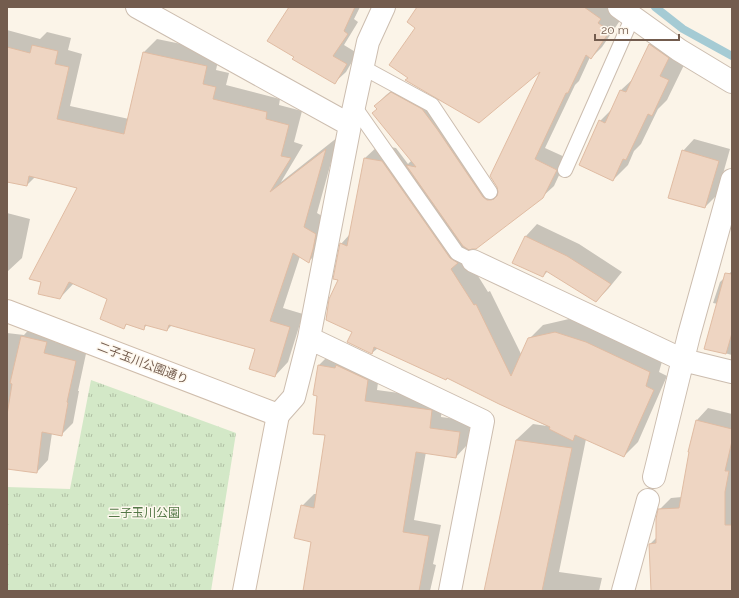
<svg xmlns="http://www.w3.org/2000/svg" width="739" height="598" font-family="Raleway,'Noto Sans JP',sans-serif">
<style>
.park{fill:url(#park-tufts)}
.shadow{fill:#0003}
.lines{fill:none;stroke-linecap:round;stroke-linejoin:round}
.stream{stroke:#a5cbd4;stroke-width:8}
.building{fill:#eed5c2;stroke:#e0bca3}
.lane-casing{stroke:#ccbdaf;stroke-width:16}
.street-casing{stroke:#ccbdaf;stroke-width:24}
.secondary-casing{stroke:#cfbdac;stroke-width:24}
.lane{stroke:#fff;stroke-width:14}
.street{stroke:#fff;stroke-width:22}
.secondary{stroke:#fff;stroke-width:22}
.labels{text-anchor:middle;stroke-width:3;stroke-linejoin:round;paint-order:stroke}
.street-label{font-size:12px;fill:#735c4e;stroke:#fef8ee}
.park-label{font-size:12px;fill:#547847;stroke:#fef8ee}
</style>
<defs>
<pattern id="park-tufts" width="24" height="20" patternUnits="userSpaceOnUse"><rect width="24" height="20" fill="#d3e8c7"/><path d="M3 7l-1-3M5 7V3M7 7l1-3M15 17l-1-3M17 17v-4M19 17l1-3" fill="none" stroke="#b0bfa4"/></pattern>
</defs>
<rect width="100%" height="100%" fill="#fbf4e8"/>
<path class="park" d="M91 380 236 433 211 591H7V487L70 489Z"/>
<path class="shadow" d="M290 7H360L354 19 358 22 344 45 357 53 346 72 334 83 295 56Z
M418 7H611L608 11 621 19 602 47 591 58 590 57 579 81 575 85 545 148 567 158 554 186 542 197 471 249 465 255 488 292 490 291 522 356 529 339 543 325 569 319 600 329 663 358 659 372 667 376 638 442 624 456 586 439 559 572 602 578 599 591H485L516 440 533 424 547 426 448 378 446 379 378 348 372 353 353 332 339 280 341 244 350 234 365 158 379 145 396 148 408 164 412 160 375 106 386 95 403 82 494 186 500 190 543 69 410 78Z
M665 29 683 42 674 60 684 65 667 100 658 109 641 144 634 151 628 165 613 180 600 121 613 108 621 90 634 78 650 44Z
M7 30 40 39 47 32 71 38 68 50 82 54 70 106 129 119 144 52 157 39 220 52 216 70 229 73 226 85 280 99 279 105 302 111 294 142 303 145 281 182 338 137 317 213 329 220 323 248 309 261 300 256 283 308 303 314 288 362 275 376 256 348 172 325 167 330 147 325 143 329 127 324 123 328 108 298 74 283 60 298 78 187 36 176 27 185 7 181Z
M694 139 730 149 717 195 705 207 683 151Z
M7 213 30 219 22 258 8 271H7Z
M537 224 579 244 622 272 608 289 596 301 548 271 543 276 513 262 526 236Z
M732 271V355L706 348 718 304 713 303 720 282Z
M33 325 58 331 55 342 87 349 78 391H79L73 423 61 435 52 433 48 460 37 472 7 468V333L24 335Z
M331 353 380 368 377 390 443 399 441 417 471 421 467 445 456 457 426 452 414 520 441 525 433 564 436 565 430 591H304L312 541 302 506 314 494H317L326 435 319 395V365Z
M708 408 732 414V591H652L650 544 657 537 659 510 671 498 682 497 690 451H689L697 420Z"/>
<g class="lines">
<path class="stream" d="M655 7 683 29 732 56"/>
</g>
<path class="building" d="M289 7H355L344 31 348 34 333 56 347 64 335 84 292 59 294 57 267 41Z
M417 7H584L601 19 598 23 610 31 591 59 586 55 568 93H566L535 159 557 170 543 198 476 249H472L469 250 463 246 406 165 416 167 372 113 377 109 374 106 391 92 422 109 437 129 483 197 487 200H491L494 199 497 196 498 192 497 187 490 176 540 72 479 123 405 80 408 78 389 65 415 28 407 22Z
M649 44 669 58 660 76 669 80 652 116 648 114 626 160 623 159 613 181 579 165 599 120 605 123 620 90 626 92Z
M32 45 58 51 55 64 69 67 57 119 124 134 143 52 207 66 203 84 216 87 213 99 267 112 266 119 289 125 281 156 291 158 270 192 326 149 304 227 316 234 313 249 309 263 293 253 270 321 290 327 275 377 249 369 255 349 169 325 167 331 145 325 144 330 126 324 124 329 100 319 107 299 69 282 60 299 38 294 41 282 29 279 77 188 29 176 27 186 7 182V47L30 53Z
M682 150 719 161 705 208 668 198Z
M364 158 382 161 450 258 458 263 451 269 474 305 476 304 511 376 528 338 555 332 586 342 650 372 646 386 654 390 624 457 575 435 573 441 549 429 550 427 499 404 447 378 446 380 374 347 372 354 347 342 352 332 326 320 329 299 338 280 333 279 340 243 347 246Z
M525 236 567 256 611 284 596 302 546 271 543 277 512 263Z
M725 273 732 274V333L726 354 704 349Z
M21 336 47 342 44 353 76 361 67 402 68 403 62 436 42 432 37 473 7 469V415L12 384 10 383Z
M318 365 335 368 336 365 368 380 365 401 432 410 430 428 460 432 456 458 416 452 403 532 429 536 419 591H303L311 542 294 538 301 505 314 508 325 435 313 434 317 396 313 395Z
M696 420 732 429V441L725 471H729L725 492V525H732V591H651L649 544 656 543V519L658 509 679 508 689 452H688Z
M516 440 572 448 542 591H484Z"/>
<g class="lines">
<g class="lane-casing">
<path id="lane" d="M362 67 432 105 490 192
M354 106 457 253 473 261
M565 170 633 16"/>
</g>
<g class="street-casing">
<path id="street" d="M137 7 350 125
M619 7 679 50 732 82
M473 261 683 360 732 372
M309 338 483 421 450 591
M278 415 294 397 309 338 350 125 368 42 384 7
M654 477 689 335 732 180
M623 591 648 500"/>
</g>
<g class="secondary-casing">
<path id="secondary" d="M7 311 278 415 244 591"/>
</g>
<use href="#lane" class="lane"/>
<use href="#street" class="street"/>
<use href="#secondary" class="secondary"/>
</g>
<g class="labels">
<g class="street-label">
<text transform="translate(143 363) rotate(21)" y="4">二子玉川公園通り</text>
</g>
<g class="park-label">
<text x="144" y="517">二子玉川公園</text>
</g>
</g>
<rect width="739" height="598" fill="none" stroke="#735c4e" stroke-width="16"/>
<path d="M595 34v6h84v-6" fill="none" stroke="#735c4e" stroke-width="2"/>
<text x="601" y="34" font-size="12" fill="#735c4e" stroke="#fef8ee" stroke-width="3" paint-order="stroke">20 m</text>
</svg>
